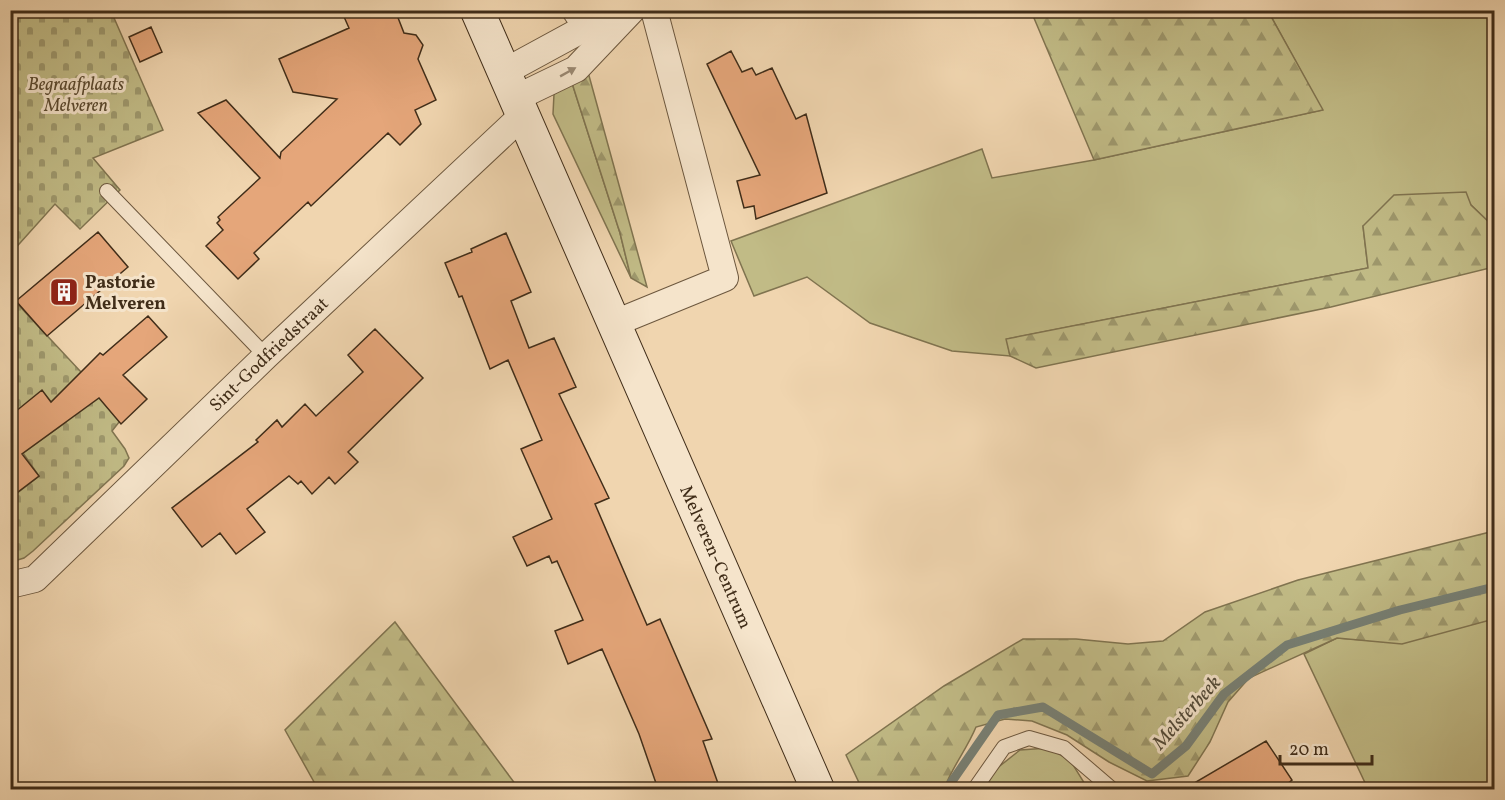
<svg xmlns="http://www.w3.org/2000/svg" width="1505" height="800" font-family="Vollkorn,serif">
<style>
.green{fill:#c1bb86;stroke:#807450;stroke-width:1.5}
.forest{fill:url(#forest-firs);stroke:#807450;stroke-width:1.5}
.cemetery{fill:url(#cemetery-stones);stroke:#807450;stroke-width:1.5}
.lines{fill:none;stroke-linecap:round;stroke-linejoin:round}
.stream{stroke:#778075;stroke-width:9}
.building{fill:#e5a67a;stroke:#402d19;stroke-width:1.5}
.lane-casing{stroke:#6c573e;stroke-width:16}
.street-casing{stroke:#6c573e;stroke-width:28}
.secondary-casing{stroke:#402d19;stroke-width:35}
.lane{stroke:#f5e4cb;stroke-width:14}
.street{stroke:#f5e4cb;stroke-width:26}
.secondary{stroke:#f5e4cb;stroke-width:33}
.oneway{fill:#9a8872}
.labels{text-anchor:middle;stroke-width:6;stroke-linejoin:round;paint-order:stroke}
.park-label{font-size:18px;font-style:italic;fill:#5a492f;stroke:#f5e4cb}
.poi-label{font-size:18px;font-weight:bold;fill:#402d19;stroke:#f5e4cb;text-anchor:start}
.street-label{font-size:18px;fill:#402d19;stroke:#f5e4cb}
.water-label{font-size:20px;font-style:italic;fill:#524938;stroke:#f5e4cb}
</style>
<defs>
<pattern id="forest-firs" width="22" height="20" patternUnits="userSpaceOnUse" patternTransform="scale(1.5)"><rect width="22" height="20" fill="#c1bb86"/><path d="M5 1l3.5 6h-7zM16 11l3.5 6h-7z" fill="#9e986d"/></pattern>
<pattern id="cemetery-stones" width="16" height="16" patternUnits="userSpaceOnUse" patternTransform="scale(1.5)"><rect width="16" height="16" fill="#c1bb86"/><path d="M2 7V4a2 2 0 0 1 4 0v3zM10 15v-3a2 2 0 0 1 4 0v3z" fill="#9e986d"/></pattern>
</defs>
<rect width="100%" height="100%" fill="#f0d5af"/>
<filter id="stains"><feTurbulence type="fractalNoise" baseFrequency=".00333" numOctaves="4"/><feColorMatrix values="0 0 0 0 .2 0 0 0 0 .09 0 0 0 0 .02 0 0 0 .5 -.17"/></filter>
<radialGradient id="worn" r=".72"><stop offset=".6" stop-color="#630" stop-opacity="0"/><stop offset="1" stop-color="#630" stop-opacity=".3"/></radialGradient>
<path class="green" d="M1268 11H1494V227L1471 205 1363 226 1368 268 1007 339 1010 356 952 351 870 323 807 277 754 296 731 241 982 149 992 178 1094 160 1322 110Z
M572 83 620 233 631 278 553 114 554 94Z
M1492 619 1494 621V789H1368L1304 654 1337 638 1402 643Z
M1048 748 1070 760 1088 789 984 790 996 769 1020 750Z"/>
<path class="forest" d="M1031 11H1268L1323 110 1094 160Z
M588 72 647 287 631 278 620 233 572 83Z
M1466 192 1471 205 1494 227V267L1331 307 1036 368 1010 356 1006 339 1368 268 1363 226 1394 195Z
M1494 531V619L1402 644 1337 638 1249 678 1228 702 1210 742 1188 776 1147 781 1109 762 1067 735 1032 721 1005 719 976 727C967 749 952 767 944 789H862L846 755 944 686 1023 639H1076L1128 644 1163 641 1205 612 1298 580Z
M395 622 519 789H318L285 730Z"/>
<path class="cemetery" d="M11 11H111L163 130 93 158 120 190 80 229 55 204 11 253Z
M11 297 123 417 112 431 125 449 129 458 124 466 33 551 24 558 11 562V498L39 476 23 453 66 422 42 391 11 416Z"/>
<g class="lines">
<path class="stream" d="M946 790 998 715 1043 707 1152 774 1186 746 1224 694 1287 645 1400 610 1494 587"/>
</g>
<path class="building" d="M341 10H395L404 33 416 35 423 45 418 59 436 100 415 110 421 124 400 145 388 133 311 206 308 202 254 253 259 259 238 279 206 246 223 230 217 223 220 220 218 217 260 178 198 113 226 100 280 158 281 152 337 99 293 92 279 59 349 28Z
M151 27 162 52 140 62 129 37Z
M731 51 742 72 752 68 756 75 772 68 796 119 806 114 827 193 756 219 754 206 744 208 737 181 760 175 707 64Z
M98 232 128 267 47 336 16 301Z
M506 233 531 292 511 301 529 348 554 338 576 387 559 394 609 498 595 504 647 625 660 619 712 739 703 741 720 789H658L639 734 602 649 568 664 555 631 583 620 557 561 552 563 549 556 527 566 513 537 552 519 521 449 542 440 508 360 490 369 462 296 459 297 445 263 472 252 471 249Z
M148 316 167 337 123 375 147 399 121 424 99 398 22 454 39 476 10 498V416L42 390 51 402 100 353 103 355Z
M375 329 423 378 348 452 358 462 335 484 329 477 312 494 301 481 298 484 289 476 247 509 265 532 236 554 220 533 202 547 172 508 258 442 256 440 277 420 282 427 305 404 316 416 363 372 348 355Z
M1266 741 1292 780 1281 789H1184Z"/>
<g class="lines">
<g class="lane-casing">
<path id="lane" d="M107 191 266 356
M974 790 1004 747 1029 738 1064 748 1113 790"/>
</g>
<g class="street-casing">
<g id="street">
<path d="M575 10 587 28"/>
<path d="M504 72 618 10"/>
<path d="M516 98 576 69 632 10"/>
<path d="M615 323 725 278 654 10"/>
<path id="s1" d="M10 585 35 579 266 356 523 115"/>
</g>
</g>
<g class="secondary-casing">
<g id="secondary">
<path id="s2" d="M477 10 818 790"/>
</g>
</g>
<use href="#lane" class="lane"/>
<use href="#street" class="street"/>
<use href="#secondary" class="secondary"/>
</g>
<defs><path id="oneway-solid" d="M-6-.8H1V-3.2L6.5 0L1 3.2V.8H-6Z" transform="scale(1.5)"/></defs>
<use class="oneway" href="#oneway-solid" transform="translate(568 72) rotate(-29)"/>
<defs>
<g id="building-square" transform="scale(1.5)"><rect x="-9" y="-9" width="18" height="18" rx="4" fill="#8f2418" stroke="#f5e4cb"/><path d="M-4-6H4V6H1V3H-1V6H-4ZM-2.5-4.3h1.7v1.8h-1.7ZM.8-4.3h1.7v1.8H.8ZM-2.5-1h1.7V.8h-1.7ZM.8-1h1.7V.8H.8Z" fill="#fff"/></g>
</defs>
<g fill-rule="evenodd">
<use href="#building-square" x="64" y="292"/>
</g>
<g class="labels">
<g class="park-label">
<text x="76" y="90">Begraafplaats<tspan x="76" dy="21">Melveren</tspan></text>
</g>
<g class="poi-label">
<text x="85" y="288">Pastorie<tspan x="85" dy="21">Melveren</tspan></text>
</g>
<g class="street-label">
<text dy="6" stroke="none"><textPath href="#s1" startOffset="350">Sint-Godfriedstraat</textPath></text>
<text dy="6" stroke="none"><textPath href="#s2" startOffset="597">Melveren-Centrum</textPath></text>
</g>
<g class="water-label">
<text transform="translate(1186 712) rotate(-48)" y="7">Melsterbeek</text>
</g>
</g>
<rect width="1505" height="800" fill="none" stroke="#f0d5af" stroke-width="36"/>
<rect x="12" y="12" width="1481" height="776" fill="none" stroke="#402d19" stroke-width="3"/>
<rect x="18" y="18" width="1469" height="764" fill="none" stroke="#402d19" stroke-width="1.5"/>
<path d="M1280 755v9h92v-9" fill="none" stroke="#402d19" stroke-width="3"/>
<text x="1289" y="755" font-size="18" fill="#402d19" stroke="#f5e4cb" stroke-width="4.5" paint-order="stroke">20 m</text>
<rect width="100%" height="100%" filter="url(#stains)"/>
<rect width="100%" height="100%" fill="url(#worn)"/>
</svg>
